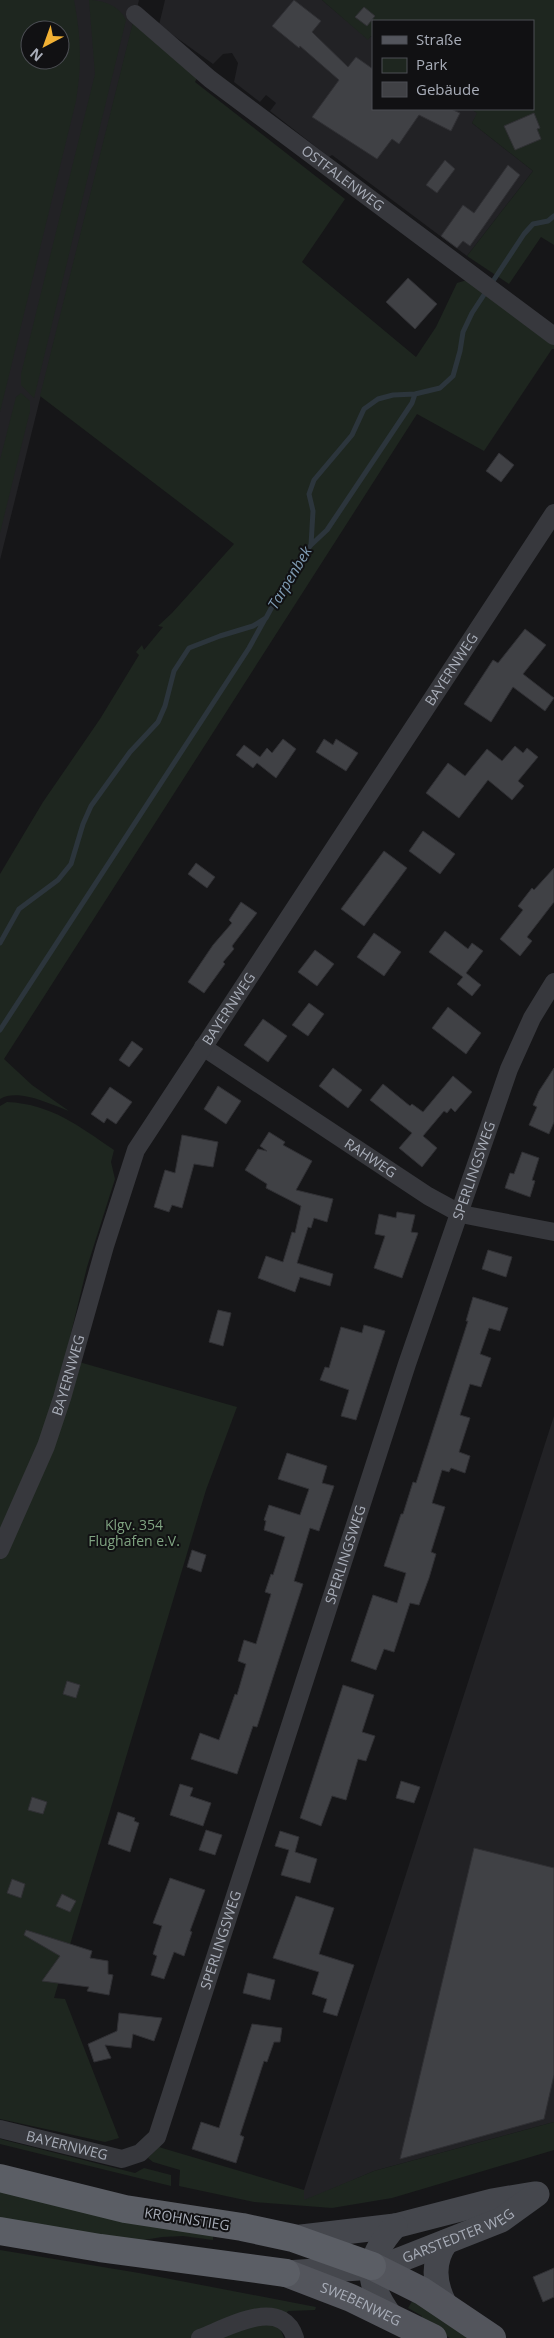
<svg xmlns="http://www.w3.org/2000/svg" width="554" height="2338" font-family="'Open Sans',sans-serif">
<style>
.built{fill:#222225;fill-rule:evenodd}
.green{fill:#1e261f;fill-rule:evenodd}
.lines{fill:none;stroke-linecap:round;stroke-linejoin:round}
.stream{stroke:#2c353c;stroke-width:5}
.building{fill:#404145;stroke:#303034}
.minor{stroke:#37383d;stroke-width:18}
.secondary{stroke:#45474d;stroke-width:25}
.primary{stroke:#53555c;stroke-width:28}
.trunk{stroke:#5b5e65;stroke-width:28}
.labels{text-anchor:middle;stroke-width:4;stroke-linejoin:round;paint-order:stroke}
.street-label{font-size:14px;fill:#a8adb8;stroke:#111113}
.park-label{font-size:14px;fill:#7fa381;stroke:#111113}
.water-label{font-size:15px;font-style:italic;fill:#7f9bb3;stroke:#111113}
</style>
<rect width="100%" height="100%" fill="#161618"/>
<path class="built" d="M0 0H139L0 560ZM30 30H60V60H30Z
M165 0H322L368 39 371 36 373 37V109H471L478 113 472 123 533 171 467 256 332 155 329 157 270 111 276 103 266 95 260 102 234 82 238 63 232 53 223 54 213 64 159 25Z
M554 1416V2122L374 2171 304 2201V2190Z"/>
<path class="green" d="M0 0H74C81 37 82 64 76 101L0 412ZM30 30H60V60H30Z
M89 0C103 0 120 6 126 20L34 398 21 385V374L95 74Z
M322 0H554V245L541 237 509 284 467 256 533 171 472 123 477 113 471 109H533V21H373V37L371 36 368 40Z
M134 18 197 78 195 82 345 199 302 262 416 357 436 327 457 283 467 280 554 341V349H552L484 451 417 414 4 1059 32 1085 69 1111C50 1104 18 1088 0 1099V874L43 802 100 719 139 655 136 652 142 645 144 650 163 627 158 626 172 613 234 544 40 396Z
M21 393 30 401V411L0 533V460L16 397Z
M7 1102C51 1104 79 1126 114 1150L111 1162 115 1179 87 1267 65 1358 237 1407 206 1490 54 1998 65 1999 119 2138 105 2142 0 2119V1106Z
M554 2122V2150L392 2198 332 2208 254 2202 179 2186 180 2170 153 2162 148 2158 159 2147 162 2148 304 2190V2200L374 2171Z
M0 2139 135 2173 144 2168 171 2175V2186L0 2144Z
M0 2191 213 2233V2240L183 2236 162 2237 138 2241 0 2221Z
M0 2250 139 2273 316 2307 315 2310 288 2311 279 2326 284 2338H0Z
M414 2298 476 2338H450L419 2320 422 2316 408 2308Z"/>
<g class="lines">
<path class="stream" d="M311 545 327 530 412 403 415 394
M0 943 19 909 58 880 71 864 83 824 91 806 130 752 158 722 165 706 174 671 189 648 220 636 253 626 266 618 294 566 311 545 313 511 309 494 314 480 352 435 364 409 378 399 393 395 415 394 440 388 453 376 460 351 463 332 472 313 524 234 533 224 548 221 554 216
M0 1030 249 648 265 619"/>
</g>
<path class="building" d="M294 0 321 21 312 32 348 67 356 57 373 69V109H451L460 113 451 131 419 115 399 144 392 139 377 159 312 117 339 80 300 46 299 48 272 26Z
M364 7 375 16 367 26 355 17Z
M534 113 540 128 537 129 541 139 515 150 504 126Z
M445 160 455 169 437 193 426 185Z
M508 165 520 175 470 246 463 241 457 248 441 236 463 205 474 213Z
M408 278 437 304 415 329 386 302Z
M499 453 514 465 501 482 486 471Z
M525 629 546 645 523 674 554 698 545 711 513 687 491 722 464 704 493 660 498 663Z
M283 739 296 749 276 778 257 763 253 768 236 755 244 745 260 757 267 748 272 753Z
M324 739 333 745 336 739 358 753 346 771 316 752Z
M515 746 523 753 527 748 538 757 518 781 524 786 512 800 488 780 459 818 426 793 448 763 465 776 487 749 502 761Z
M423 831 455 854 440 874 409 851Z
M384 851 407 868 364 926 341 909Z
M196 863 215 877 207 888 188 874Z
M554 868V902L527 937 532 941 520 956 500 939 523 910 518 906 532 888 534 890Z
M241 902 257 913 232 946 234 949 223 962 225 964 204 993 188 982 213 945 232 923 229 920Z
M445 931 468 949 472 943 483 951 466 973 481 985 472 996 457 984 463 977 429 952Z
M374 933 401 952 384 976 357 957Z
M315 950 334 964 317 986 298 972Z
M309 1003 324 1014 308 1036 292 1025Z
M448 1007 481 1033 466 1054 432 1028Z
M263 1019 287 1036 268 1062 244 1045Z
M132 1041 143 1049 129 1067 119 1060Z
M333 1068 362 1090 348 1108 319 1086Z
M554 1068V1122L549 1134 529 1125 537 1107 533 1105 539 1091Z
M453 1076 472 1092 455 1112 451 1108 447 1113 444 1111 423 1136 437 1148 422 1167 399 1148 412 1133 370 1100 383 1084 410 1106 412 1104 423 1112Z
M218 1086 241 1101 226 1124 204 1109Z
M110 1087 132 1102 116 1124 107 1118 104 1123 91 1114Z
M269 1132 285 1142 283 1145 312 1161 296 1190 333 1199 327 1222 314 1218 311 1228 308 1227 297 1263 333 1274 330 1286 300 1277 295 1292 258 1278 266 1256 283 1262 292 1232 295 1233 301 1206 266 1188 267 1184 245 1170 258 1149 267 1151 260 1146Z
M182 1135 218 1142 213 1167 194 1164 182 1208 172 1205 169 1212 154 1207 165 1170 175 1173Z
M522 1152 539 1158 532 1180 535 1181 530 1197 505 1188 510 1173 514 1174Z
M397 1212 415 1215 411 1232 418 1233 402 1278 374 1268 385 1236 375 1234 379 1214 396 1218Z
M488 1250 512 1257 506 1277 482 1269Z
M473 1297 508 1308 500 1331 489 1328 480 1354 491 1358 481 1387 470 1384 460 1415 470 1418 459 1452 470 1456 465 1473 451 1468 449 1472 442 1470 432 1503 445 1507 431 1552 436 1554 429 1578 419 1605 410 1603 394 1652 384 1649 376 1670 351 1661 373 1595 397 1603 406 1573 384 1566 401 1514H403L413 1482 416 1483 468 1321H466Z
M218 1310 231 1313 223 1346 209 1342Z
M364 1325 385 1331 356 1420 341 1416 349 1390 320 1380 325 1367 329 1368 341 1327 362 1333Z
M287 1453 327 1466 322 1483 334 1486 319 1531 310 1528 294 1581 303 1584 257 1727 253 1726 237 1774 191 1759 200 1733 219 1740 235 1694 237 1695 246 1664 238 1661 244 1640 256 1644 271 1594 265 1592 271 1574 273 1575 285 1537 264 1530 266 1521 264 1520 269 1505 300 1515 309 1489 278 1479Z
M192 1550 206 1555 201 1572 187 1567Z
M67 1681 80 1685 76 1698 63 1694Z
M343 1685 374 1695 362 1732 375 1736 366 1761 358 1759 346 1800 332 1796 321 1826 300 1818Z
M401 1781 420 1787 414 1803 396 1798Z
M180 1784 193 1788 190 1796 211 1803 203 1826 170 1815Z
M32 1797 47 1802 43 1814 28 1810Z
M118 1812 135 1818 134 1821 139 1823 130 1852 108 1844Z
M206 1830 222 1835 215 1855 199 1850Z
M280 1831 299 1837 295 1852 317 1859 310 1883 281 1875 289 1850 275 1846Z
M474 1848 554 1868V2075L544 2119 400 2159Z
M170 1878 205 1890 190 1931 192 1932 184 1956 174 1952 164 1979 151 1975 157 1956 153 1954 162 1926 153 1923Z
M12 1879 25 1884 21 1898 7 1893Z
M62 1894 76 1901 70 1912 56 1906Z
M296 1896 334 1908 319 1954 354 1965 337 2016 323 2012 327 1999 312 1994 319 1972 273 1958Z
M26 1930 92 1951 90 1958 108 1961V1974L113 1975 109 1995 87 1991 89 1987 42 1981 60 1956 24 1935Z
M248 1973 275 1980 270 2000 243 1993Z
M119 2013 162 2018 154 2041 133 2034 131 2048 105 2045 111 2058 94 2062 88 2044 117 2031Z
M252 2024 282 2028 280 2042H274L267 2062 264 2061 240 2135 244 2137 236 2163 192 2149 201 2122 219 2128Z
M554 2268V2297L543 2302 533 2277Z"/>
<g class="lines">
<g class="minor">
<path id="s1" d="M135 14 210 79 554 336"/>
<path id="s2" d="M203 1047 428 1196 461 1214 554 1232"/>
<path id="s3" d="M0 1550 46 1446 62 1398 105 1246 136 1150 554 513"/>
<path id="s4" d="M0 2129 122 2159 140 2153 157 2137 407 1364 509 1069 532 1018 554 982"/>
<path d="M200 2338C227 2328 282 2295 295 2338"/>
</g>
<g class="secondary">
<path d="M293 2238 395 2226 492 2201 534 2194"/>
<path id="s5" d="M286 2273 359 2268 397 2261 501 2220 537 2194"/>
<path d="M445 2305C434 2284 432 2261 446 2242"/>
<path d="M391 2317C364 2281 366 2259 395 2226"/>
</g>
<g class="primary">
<path d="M372 2266 422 2291 492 2338"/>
<path id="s6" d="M286 2273 351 2298 433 2338"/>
</g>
<path class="trunk" d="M0 2178 125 2209 242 2227 293 2238 372 2266
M0 2231 100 2248 286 2273"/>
</g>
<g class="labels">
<g class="street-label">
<text dy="5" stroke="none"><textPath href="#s1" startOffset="265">OSTFALENWEG</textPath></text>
<text dy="5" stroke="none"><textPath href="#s3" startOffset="998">BAYERNWEG</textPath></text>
<text dy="5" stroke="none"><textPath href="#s3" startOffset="592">BAYERNWEG</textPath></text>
<text dy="5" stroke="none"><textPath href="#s2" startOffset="201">RAHWEG</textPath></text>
<text dy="5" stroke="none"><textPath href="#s4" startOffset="1185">SPERLINGSWEG</textPath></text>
<text dy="5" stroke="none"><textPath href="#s3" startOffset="188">BAYERNWEG</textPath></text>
<text dy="5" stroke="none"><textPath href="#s4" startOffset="780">SPERLINGSWEG</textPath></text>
<text dy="5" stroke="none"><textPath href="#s4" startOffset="375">SPERLINGSWEG</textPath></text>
<text dy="5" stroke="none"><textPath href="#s4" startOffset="69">BAYERNWEG</textPath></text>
<text transform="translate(187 2219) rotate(9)" y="5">KROHNSTIEG</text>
<text dy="5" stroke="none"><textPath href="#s5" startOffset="178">GARSTEDTER WEG</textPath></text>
<text dy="5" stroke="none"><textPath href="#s6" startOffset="81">SWEBENWEG</textPath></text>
</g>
<g class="park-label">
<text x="134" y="1530">Klgv. 354<tspan x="134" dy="16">Flughafen e.V.</tspan></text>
</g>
<g class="water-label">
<text transform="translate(290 578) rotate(-59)" y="5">Tarpenbek</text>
</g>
</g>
<rect x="372" y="20" width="162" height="90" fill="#111113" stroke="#4d4f55"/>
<rect x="382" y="36" width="25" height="8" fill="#53555c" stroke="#4d4f55"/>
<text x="416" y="45" font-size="15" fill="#a8adb8">Straße</text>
<rect x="382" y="58" width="25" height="15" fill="#1e261f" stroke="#4d4f55"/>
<text x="416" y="70" font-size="15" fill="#a8adb8">Park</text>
<rect x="382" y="82" width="25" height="15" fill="#404145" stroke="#4d4f55"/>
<text x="416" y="95" font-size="15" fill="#a8adb8">Gebäude</text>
<g transform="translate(45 45) rotate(221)"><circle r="24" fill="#111113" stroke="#4d4f55"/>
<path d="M0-4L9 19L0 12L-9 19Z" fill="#f2b134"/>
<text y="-8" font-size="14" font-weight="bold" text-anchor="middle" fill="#a8adb8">N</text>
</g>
</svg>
